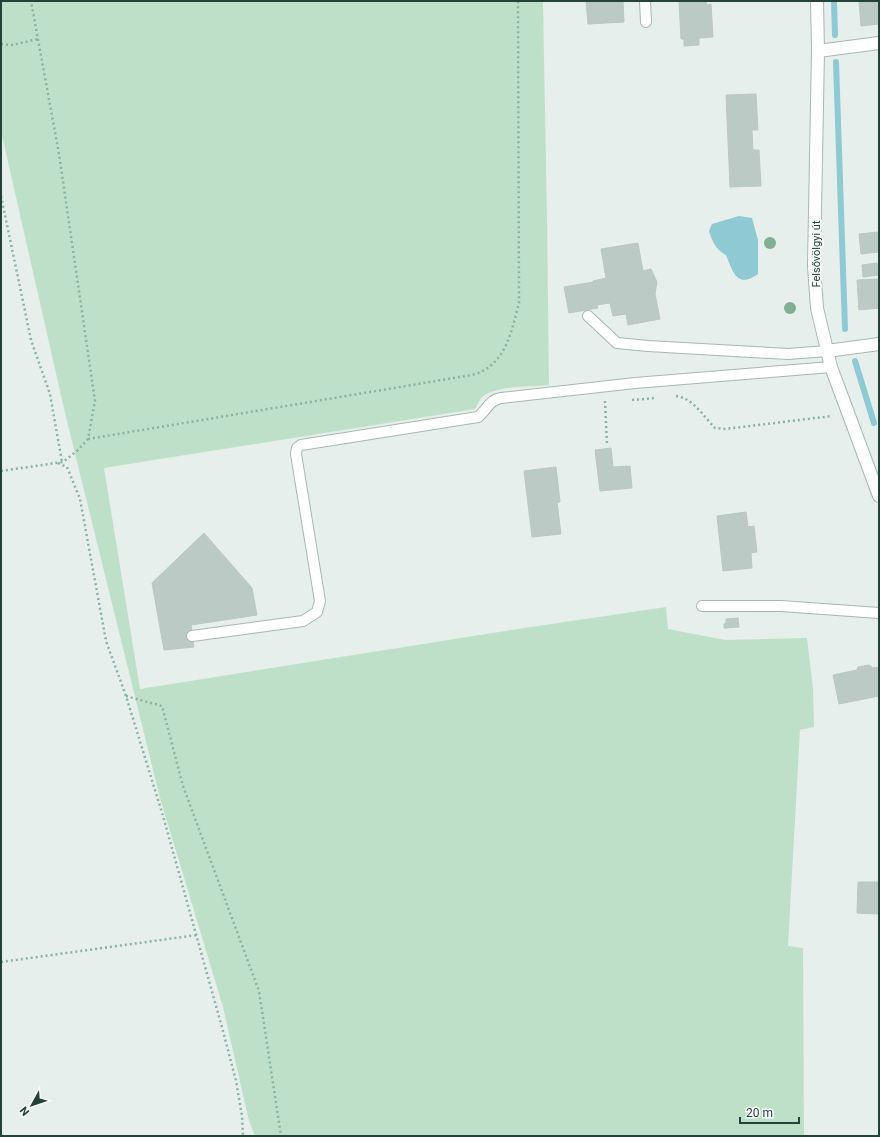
<svg xmlns="http://www.w3.org/2000/svg" width="880" height="1137" font-family="Roboto,sans-serif">
<style>
.green{fill:#bfe0c8}
.water{fill:#8ec9d4}
.lines{fill:none;stroke-linecap:round;stroke-linejoin:round}
.stream{stroke:#8ec9d4;stroke-width:6}
.building{fill:#bbcac4;stroke:#b8c9c2}
.service-casing{stroke:#a8b8b2;stroke-width:12}
.minor-casing{stroke:#a8b8b2;stroke-width:14}
.path{stroke:#86b3a5;stroke-width:2.5;stroke-dasharray:2 3;stroke-linecap:butt}
.service{stroke:#fff;stroke-width:10}
.minor{stroke:#fff;stroke-width:12}
.tree{fill:#80af93}
.labels{text-anchor:middle;stroke-width:4;stroke-linejoin:round;paint-order:stroke}
.street-label{font-size:11px;fill:#24423a;stroke:#f7fbf9}
</style>
<rect width="100%" height="100%" fill="#e6efeb"/>
<path class="green" d="M1 1H543L547 219 549 385C531 387 495 385 481 398 479 401 477 405 475 409L104 468 140 689 511 630 666 607 668 629 725 640 807 638 813 688 814 727 800 730 788 946 803 948 804 1136H255L249 1121 223 1007 160 798 65 413 1 131Z"/>
<path class="water" d="M739 216 752 218 758 240V274C737 289 733 272 726 255 716 250 712 241 709 231L712 224Z"/>
<g class="lines">
<path class="stream" d="M834 1 835 35
M836 62 845 329
M855 361 874 423"/>
</g>
<path class="building" d="M586 1H623L624 22 588 24Z
M679 1H706L707 5 711 4 713 37 699 38V45L684 46V39H681Z
M859 1H879V24L861 26Z
M756 94 758 130H752L753 150H759L761 186 730 187 726 95Z
M879 232V252L861 254 859 234Z
M638 243 643 271 651 269 657 282 655 294 660 319 628 325 626 314 613 316 610 303 597 305 598 308 569 313 564 287 593 282V281L606 278 601 249Z
M877 263 879 275 863 277 862 265Z
M879 279V308L859 310 857 280Z
M611 448 613 467 630 466 632 488 600 491 595 450Z
M556 467 560 502H557L561 534 532 537 524 471Z
M746 512 748 527 754 526 757 552 751 553 752 568 723 571 717 516Z
M204 533 252 588 257 615 191 625 194 647 164 650 152 583Z
M738 618 739 627 724 628V624L726 623V619Z
M869 665 873 668 879 667V696L839 704 833 675 857 670 858 667Z
M858 882H879V914L857 913Z"/>
<g class="lines">
<g class="service-casing">
<path id="service" d="M645 1 646 22
M588 316 617 343 648 346 788 354 827 351
M702 606H781L879 613
M192 636 303 621 317 612 320 601 296 454 297 448 301 445 478 417C487 410 489 400 501 398L635 383 831 367"/>
</g>
<g class="minor-casing">
<path id="minor" d="M817 1 818 51 814 266 817 308 831 367 879 496
M818 51 879 43
M827 351 879 344"/>
</g>
<path class="path" d="M1 44 12 45 38 39
M1 196 31 340 50 394 62 462
M676 396C693 398 704 417 715 428L725 429 832 416
M632 400 655 398
M605 401 607 445
M88 439 466 376C471 375 477 374 481 372 507 359 512 329 519 303L518 1
M58 463 67 467 80 499 106 641 126 696 163 816 223 1031 236 1081 242 1116 243 1136
M1 471 63 462 78 450 88 439 95 401 59 154 31 1
M126 696 162 706 183 786 259 991 281 1136
M1 962 197 935"/>
<use href="#service" class="service"/>
<use href="#minor" class="minor"/>
</g>
<g class="tree">
<circle cx="770" cy="243" r="6"/>
<circle cx="790" cy="308" r="6"/>
</g>
<g class="labels">
<g class="street-label">
<text transform="translate(816 254) rotate(-90)" y="4">Felsővölgyi út</text>
</g>
</g>
<rect width="880" height="1137" fill="none" stroke="#24423a" stroke-width="4"/>
<g transform="translate(32 1105) rotate(230)" stroke="#f7fbf9" stroke-width="3" paint-order="stroke">
<path d="M0-3L7 15L0 10L-7 15Z" fill="#24423a"/>
<text y="-6" font-size="11" font-weight="bold" text-anchor="middle" fill="#24423a">N</text>
</g>
<path d="M740 1117v6h59v-6" fill="none" stroke="#24423a" stroke-width="2"/>
<text x="746" y="1117" font-size="12" fill="#24423a" stroke="#f7fbf9" stroke-width="3" paint-order="stroke">20 m</text>
</svg>
